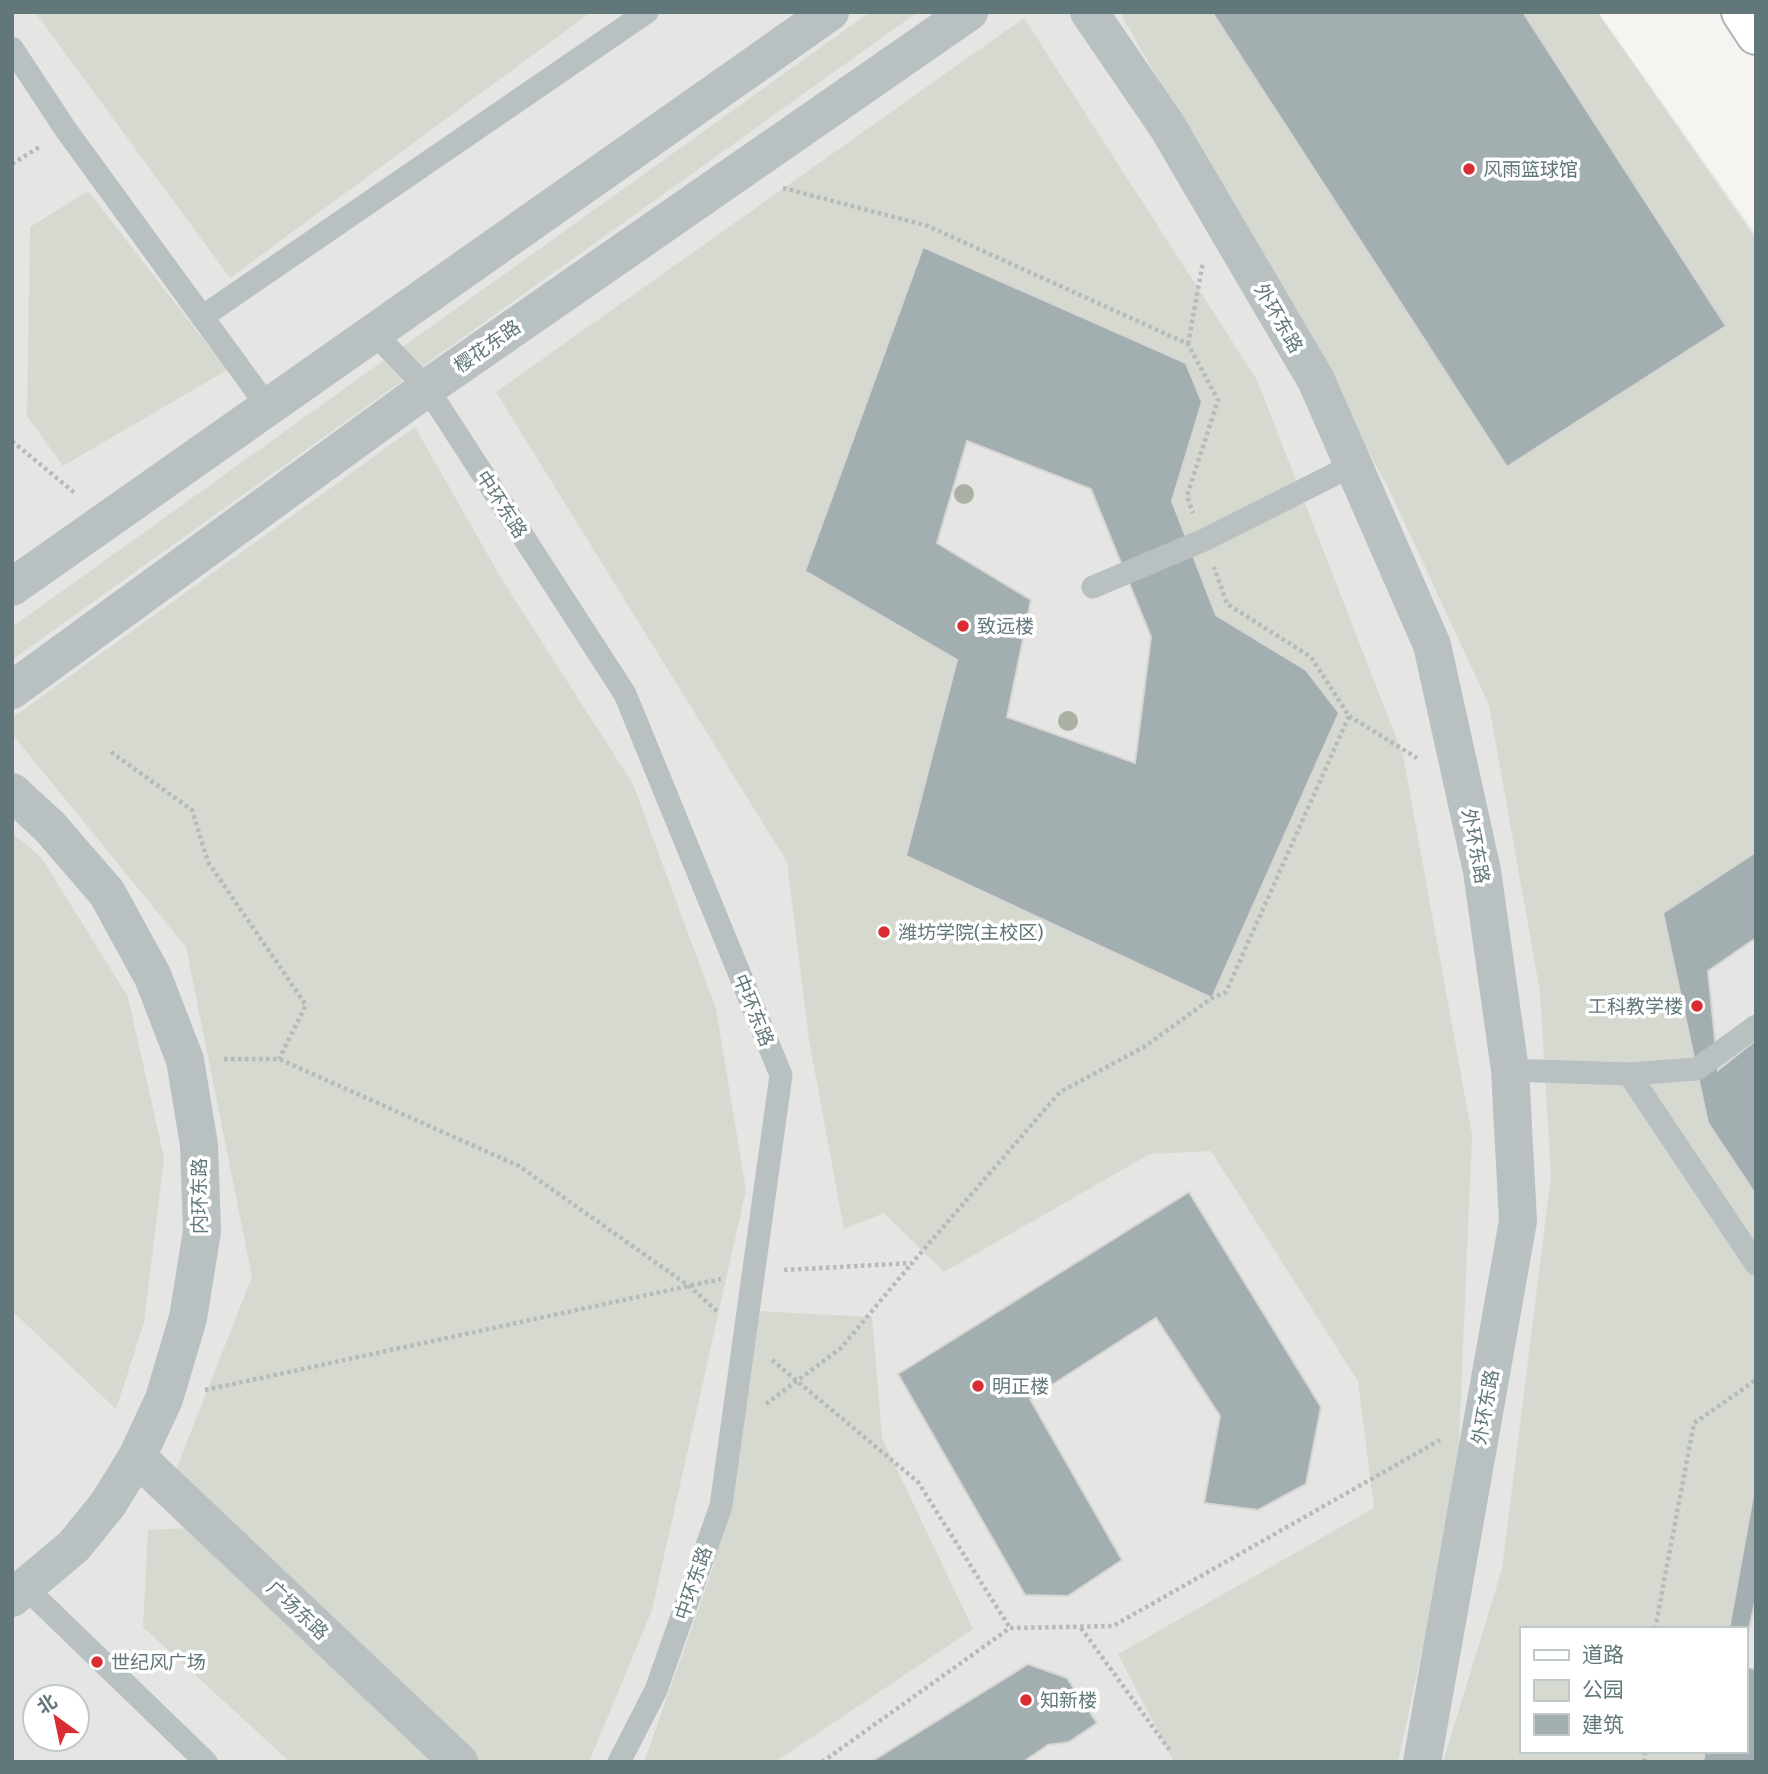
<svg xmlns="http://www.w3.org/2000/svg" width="1768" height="1774" font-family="'Fira Sans','Noto Sans SC',sans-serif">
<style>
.built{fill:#e5e5e4;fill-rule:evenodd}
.green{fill:#d6d9d0;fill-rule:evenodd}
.building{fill:#a3aeb0;stroke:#d6d5d4;stroke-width:2;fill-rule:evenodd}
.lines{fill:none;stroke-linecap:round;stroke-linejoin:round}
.primary-casing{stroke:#adb4b6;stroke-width:42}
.path{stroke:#b6babb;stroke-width:4.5;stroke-dasharray:3.5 3.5;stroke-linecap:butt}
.lane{stroke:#b9c0c1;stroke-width:23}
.street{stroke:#b9c0c1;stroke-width:38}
.primary{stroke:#fff;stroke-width:38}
.tree{fill:#aab0a3}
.poi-dot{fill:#d92c33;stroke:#fff;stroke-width:2.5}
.labels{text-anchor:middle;stroke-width:7;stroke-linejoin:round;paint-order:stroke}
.poi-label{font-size:19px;fill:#61777a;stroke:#fff;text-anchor:start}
.street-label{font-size:19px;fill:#61777a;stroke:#fff}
</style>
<rect width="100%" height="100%" fill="#f5f4f1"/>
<path class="built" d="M12 12H1598L1756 235V1762H12ZM1521 1629H1745V1751H1521ZM35 1697H77V1739H35Z"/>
<path class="green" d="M35 12H591L230 278Z
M870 12H918L12 660V627Z
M1120 12H1212L1507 467 1726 326 1523 12H1597L1756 239V852L1663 914 1708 1123 1756 1195V1480L1729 1629H1521V1751H1705L1703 1762H1443L1502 1569 1551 1176 1540 992 1489 705 1388 487Z
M1024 18 1257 380 1403 755 1472 1135 1457 1489 1398 1762H1174L1118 1654 1374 1508 1358 1381 1211 1151 1150 1154 944 1272 884 1213 844 1229 809 1040 787 862 496 392ZM923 247 1186 363 1202 402 1172 501 1216 615 1306 670 1339 713 1212 998 957 660 805 570Z
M88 191 227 370 63 466 27 416 30 227Z
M415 427 501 578 633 784 716 1009 746 1190 652 1610 589 1762H477L175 1472 252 1277 186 947 12 734V718Z
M12 833 41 857 128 997 164 1158 144 1323 116 1409 12 1311Z
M759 1311 872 1317 882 1438 973 1629 775 1762H644L713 1568Z
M189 1528 433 1762H290L143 1627 148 1530Z"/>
<path class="building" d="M1212 12H1523L1726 326 1507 467Z
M923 247 1186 363 1202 402 1172 501 1216 615 1306 670 1339 713 1212 998 906 856 957 660 805 571ZM967 441 1091 489 1151 637 1135 763 1007 717 1031 600 937 543Z
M1756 852V938L1708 971 1718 1070 1756 1040V1195L1708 1123 1663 913Z
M1189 1192 1321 1407 1306 1484 1258 1510 1204 1503 1220 1416 1156 1318 1030 1399 1122 1560 1068 1596 1025 1595 898 1374Z
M1756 1480V1598L1745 1647V1629H1729Z
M1028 1664 1067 1678 1097 1723 1069 1742 1048 1745 1023 1762H871Z
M1745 1667 1756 1669V1762H1703L1705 1751H1745Z"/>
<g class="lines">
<g class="primary-casing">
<path id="primary" d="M1741 12 1756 35"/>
</g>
<path class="path" d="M12 164 41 146
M783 188 928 226 1188 344 1218 400 1187 496 1193 513
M1188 344 1203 262
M12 441 76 494
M1349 716 1417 758
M111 752 192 810 208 862 306 1005 279 1059
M224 1059H279L519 1166 689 1286 718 1312
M784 1270 912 1263 1060 1092 1144 1047 1212 998 1226 992 1349 716 1311 657 1227 604 1214 567
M772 1360 918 1482 1010 1628
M205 1390 721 1279
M766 1404 841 1348 912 1263
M1081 1628 1171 1752
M1655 1629 1694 1423 1756 1380
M822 1762 1010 1628 1113 1626 1440 1440
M1644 1762 1645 1751"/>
<path class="lane" d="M12 48 66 130 268 407
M202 317 647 12
M374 333 427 388 625 694 781 1075 721 1506 656 1690 619 1762
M1093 587 1204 540 1353 465
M1510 1070 1629 1074 1697 1069 1756 1026
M1629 1074 1756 1264
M26 1588 206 1762"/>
<path class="street" d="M1089 12 1167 126 1316 380 1432 645 1482 871 1510 1070 1518 1221 1422 1762
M12 587 830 12
M12 690 427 388 969 12
M12 792 50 827 107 893 153 977 185 1060 199 1145 202 1231 188 1318 164 1399 137 1457 108 1504 74 1546 12 1598
M137 1457 459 1762"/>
<use href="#primary" class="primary"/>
</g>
<g class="tree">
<circle cx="964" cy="494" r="10"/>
<circle cx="1068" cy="721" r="10"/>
</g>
<g class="poi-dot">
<circle cx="1469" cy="169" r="7"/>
<circle cx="963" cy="626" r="7"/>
<circle cx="884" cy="932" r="7"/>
<circle cx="1697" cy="1006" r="7"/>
<circle cx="978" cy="1386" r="7"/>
<circle cx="97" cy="1662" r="7"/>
<circle cx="1026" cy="1700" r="7"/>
</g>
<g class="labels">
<g class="poi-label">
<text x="1483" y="176">风雨篮球馆</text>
<text x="977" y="633">致远楼</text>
<text x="898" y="939">潍坊学院(主校区)</text>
<text x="1683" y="1013" text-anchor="end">工科教学楼</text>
<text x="992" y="1393">明正楼</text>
<text x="111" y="1669">世纪风广场</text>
<text x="1040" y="1707">知新楼</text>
</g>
<g class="street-label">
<text transform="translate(1279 318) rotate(60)" y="7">外环东路</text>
<text transform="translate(487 346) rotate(-35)" y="7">樱花东路</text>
<text transform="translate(502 504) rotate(57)" y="7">中环东路</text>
<text transform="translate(1476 846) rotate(79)" y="7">外环东路</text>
<text transform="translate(754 1010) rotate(68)" y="7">中环东路</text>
<text transform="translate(199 1196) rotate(-90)" y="7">内环东路</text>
<text transform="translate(1485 1407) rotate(-80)" y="7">外环东路</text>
<text transform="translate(693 1583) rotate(-71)" y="7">中环东路</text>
<text transform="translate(298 1610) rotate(43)" y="7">广场东路</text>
</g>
</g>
<rect width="1768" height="1774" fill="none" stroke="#61777a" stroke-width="28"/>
<rect x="1520" y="1627" width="228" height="126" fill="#ffffff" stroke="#c0c9ca" stroke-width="2"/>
<rect x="1534" y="1650" width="35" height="10" fill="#ffffff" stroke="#c0c9ca" stroke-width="2"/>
<text x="1582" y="1662" font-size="21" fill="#61777a">道路</text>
<rect x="1534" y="1680" width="35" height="21" fill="#d6d9d0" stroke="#c0c9ca" stroke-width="2"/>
<text x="1582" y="1697" font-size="21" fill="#61777a">公园</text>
<rect x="1534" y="1714" width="35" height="21" fill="#a3aeb0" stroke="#c0c9ca" stroke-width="2"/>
<text x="1582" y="1732" font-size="21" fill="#61777a">建筑</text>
<g transform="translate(56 1718) rotate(327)"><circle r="33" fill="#ffffff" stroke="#c0c9ca" stroke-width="2"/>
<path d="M0-5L12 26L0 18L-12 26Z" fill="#d92c33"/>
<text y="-10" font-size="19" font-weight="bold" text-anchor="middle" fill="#61777a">北</text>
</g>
</svg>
